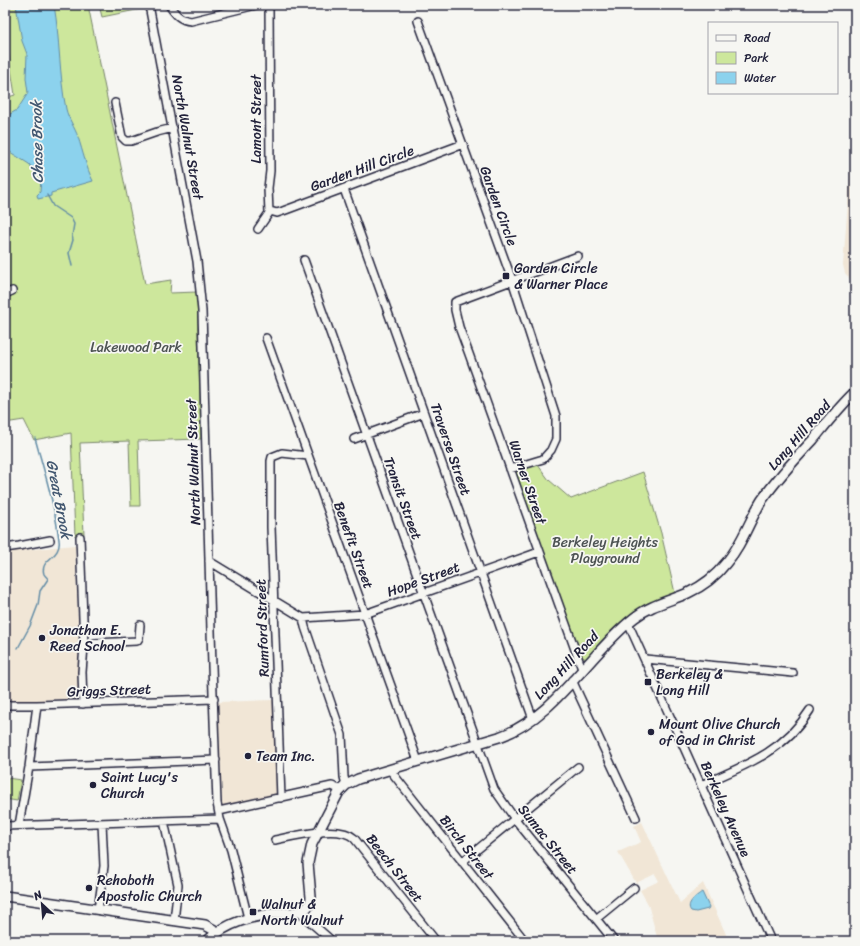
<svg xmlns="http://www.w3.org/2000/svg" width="860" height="946" font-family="Sriracha,sans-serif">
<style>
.built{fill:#f1e6d6}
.green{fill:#cde79c;stroke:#78846c}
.water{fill:#8cd2ed;stroke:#628ca6}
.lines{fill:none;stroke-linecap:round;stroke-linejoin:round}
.stream{stroke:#628ca6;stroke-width:1.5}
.minor-casing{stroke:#22223b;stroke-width:10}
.major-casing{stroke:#22223b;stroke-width:12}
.minor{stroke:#f6f6f2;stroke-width:7}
.major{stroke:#f6f6f2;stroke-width:9}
.poi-dot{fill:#22223b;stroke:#f6f6f2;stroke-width:1.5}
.labels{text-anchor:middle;stroke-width:3.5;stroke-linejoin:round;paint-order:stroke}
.street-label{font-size:14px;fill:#22223b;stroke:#f6f6f2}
.poi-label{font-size:14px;fill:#22223b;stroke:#f6f6f2;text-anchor:start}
.park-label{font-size:14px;fill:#4d5353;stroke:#f6f6f2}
.water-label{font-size:15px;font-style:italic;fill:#425770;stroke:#f6f6f2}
</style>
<rect width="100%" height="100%" fill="#f6f6f2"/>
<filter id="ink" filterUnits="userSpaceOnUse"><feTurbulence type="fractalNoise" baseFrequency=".025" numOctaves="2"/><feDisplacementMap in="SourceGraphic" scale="8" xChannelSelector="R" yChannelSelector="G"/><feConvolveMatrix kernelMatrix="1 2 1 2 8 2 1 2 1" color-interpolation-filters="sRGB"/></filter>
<g filter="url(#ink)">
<path class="built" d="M855 114V285L845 273 843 265Z
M75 545 81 699 5 701V552Z
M273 700 277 795 224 807 222 805 218 702Z
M642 822 680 903 703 883 729 941H658L648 904 640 890 659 881 655 874 636 883 618 852 641 842 634 826Z"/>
<path class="green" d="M5 5H88L145 284 171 280 170 293 197 292 201 439 138 441 140 506H131L129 441 80 443 84 535 75 536 71 433 34 440 24 420 5 423V296L9 294 5 282V98L15 95 8 50 5 51V42L6 41Z
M99 5H146V8L102 17Z
M535 461 549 480 571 499 643 472 661 533 675 593C647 602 631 613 610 633 601 641 595 651 586 659L582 657 514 468Z
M7 778 21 780 17 801 5 799Z"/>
<path class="water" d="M16 5H54C60 39 59 75 66 109 68 118 75 128 78 137 83 152 86 167 93 181L51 193V196L38 199 37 195 40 192 41 179 29 164 10 152 5 147V117L17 110 28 93 26 78 27 54 22 41Z
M702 892 709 907 708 909 696 912 691 911C685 904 696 896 702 892Z"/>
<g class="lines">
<path class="stream" d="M47 195 53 206 71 218 74 224 72 236 73 240 69 253 72 266
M18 648 30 626 38 605 40 591 48 579C47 577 45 576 44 574 39 559 62 558 59 540 55 505 44 471 35 438"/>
<g class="minor-casing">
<path id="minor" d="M149 5 197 261 202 311 212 666 217 803 220 819 231 850 248 918
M169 5C175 14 180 20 191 21L256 5
M418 21 512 280 556 416V439L551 450 543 459 510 469
M115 103 122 137 126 141H131L157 132 173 128
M344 189 533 719
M270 211 277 213 283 211 463 144
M258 229 269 213 268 188 270 171 269 5
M578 256 455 302V310L459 327 469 354 582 669
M304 260 494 789 515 819 614 941
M5 294 12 291
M266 338 418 761
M354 439 424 413
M80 537 84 646 82 672 83 704
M5 548 19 546 50 540
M209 561 303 618 365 614 539 552
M303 618 305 627 342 735 344 777 346 785
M628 623 771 941
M84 646 95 643 137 641 139 638 140 625
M645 659 793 673
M572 680 636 818
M5 705H37L214 699
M29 767 216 760
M390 770 525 941
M701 785C744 766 784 752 810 710
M281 798 271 527V461L272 457 282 453 308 456
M219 811 332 786 341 790
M164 821 178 885 174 921
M19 825 29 767 37 705
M5 826 220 819
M275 840C293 836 340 824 354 838L436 941
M462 862 578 767
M98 910 104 866 102 823
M299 912 332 941
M596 919 634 888"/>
</g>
<g class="major-casing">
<path id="major" d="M5 896 205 925 218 932
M207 941C227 922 252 916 279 913 286 913 297 914 304 910 308 908 311 902 311 897L308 863 312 844 339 792 346 785 358 779 499 737C556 717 587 655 634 618 650 605 670 601 688 593 703 586 716 576 726 563 742 545 749 521 762 500 777 479 795 459 813 440 826 424 839 407 855 392"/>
</g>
<use href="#minor" class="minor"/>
<use href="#major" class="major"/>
</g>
</g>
<g class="poi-dot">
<rect x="502" y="272" width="8" height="8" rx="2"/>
<circle cx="42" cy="638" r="4"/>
<rect x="644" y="678" width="8" height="8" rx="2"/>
<circle cx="651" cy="732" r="4"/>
<circle cx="248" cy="756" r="4"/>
<circle cx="93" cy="785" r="4"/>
<circle cx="89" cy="888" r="4"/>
<rect x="249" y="908" width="8" height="8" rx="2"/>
</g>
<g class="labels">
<g class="street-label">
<text transform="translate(256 119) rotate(-90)" y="5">Lamont Street</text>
<text transform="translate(188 137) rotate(80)" y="5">North Walnut Street</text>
<text transform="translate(362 168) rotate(-20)" y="5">Garden Hill Circle</text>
<text transform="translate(499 206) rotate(70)" y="5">Garden Circle</text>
<text transform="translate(799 435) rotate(-49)" y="5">Long Hill Road</text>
<text transform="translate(451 449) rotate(71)" y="5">Traverse Street</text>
<text transform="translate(193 462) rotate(-92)" y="5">North Walnut Street</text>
<text transform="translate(528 482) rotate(71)" y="5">Warner Street</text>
<text transform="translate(403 498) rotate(70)" y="5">Transit Street</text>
<text transform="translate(354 545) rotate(70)" y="5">Benefit Street</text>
<text transform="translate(423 579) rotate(-20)" y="5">Hope Street</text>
<text transform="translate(262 628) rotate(-92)" y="5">Rumford Street</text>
<text transform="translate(566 665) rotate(-47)" y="5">Long Hill Road</text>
<text transform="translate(109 690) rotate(-2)" y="5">Griggs Street</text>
<text transform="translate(726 809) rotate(66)" y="5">Berkeley Avenue</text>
<text transform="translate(548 839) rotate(51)" y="5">Sumac Street</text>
<text transform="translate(467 847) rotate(52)" y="5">Birch Street</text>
<text transform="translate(395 868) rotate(52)" y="5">Beech Street</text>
</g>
<g class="poi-label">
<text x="514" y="273">Garden Circle<tspan x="514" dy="16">&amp; Warner Place</tspan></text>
<text x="50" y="635">Jonathan E.<tspan x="50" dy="16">Reed School</tspan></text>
<text x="656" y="679">Berkeley &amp;<tspan x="656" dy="16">Long Hill</tspan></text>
<text x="659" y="729">Mount Olive Church<tspan x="659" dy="16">of God in Christ</tspan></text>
<text x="256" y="761">Team Inc.</text>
<text x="101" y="782">Saint Lucy's<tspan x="101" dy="16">Church</tspan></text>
<text x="97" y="885">Rehoboth<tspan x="97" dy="16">Apostolic Church</tspan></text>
<text x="261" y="909">Walnut &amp;<tspan x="261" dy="16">North Walnut</tspan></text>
</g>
<g class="park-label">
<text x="136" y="352">Lakewood Park</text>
<text x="605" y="547">Berkeley Heights<tspan x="605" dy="16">Playground</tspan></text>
</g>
<g class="water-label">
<text transform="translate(37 142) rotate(-91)" y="5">Chase Brook</text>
<text transform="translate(59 499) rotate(79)" y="5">Great Brook</text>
</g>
</g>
<rect width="860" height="946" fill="none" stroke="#f6f6f2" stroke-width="20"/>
<rect x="10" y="10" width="840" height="926" fill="none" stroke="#22223b" stroke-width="1.5" filter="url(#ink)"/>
<rect x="708" y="22" width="130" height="72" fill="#f6f6f2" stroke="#a1a1a9"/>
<rect x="716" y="35" width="20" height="6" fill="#f6f6f2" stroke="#a1a1a9"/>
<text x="744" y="42" font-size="12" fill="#22223b">Road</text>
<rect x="716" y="52" width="20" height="12" fill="#cde79c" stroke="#a1a1a9"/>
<text x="744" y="62" font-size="12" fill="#22223b">Park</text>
<rect x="716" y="72" width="20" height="12" fill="#8cd2ed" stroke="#a1a1a9"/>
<text x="744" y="82" font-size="12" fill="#22223b">Water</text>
<g transform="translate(42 904) rotate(334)" stroke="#f6f6f2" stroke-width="3" paint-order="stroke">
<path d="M0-3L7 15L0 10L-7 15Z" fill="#22223b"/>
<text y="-6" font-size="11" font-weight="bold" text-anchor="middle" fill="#22223b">N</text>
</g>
</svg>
